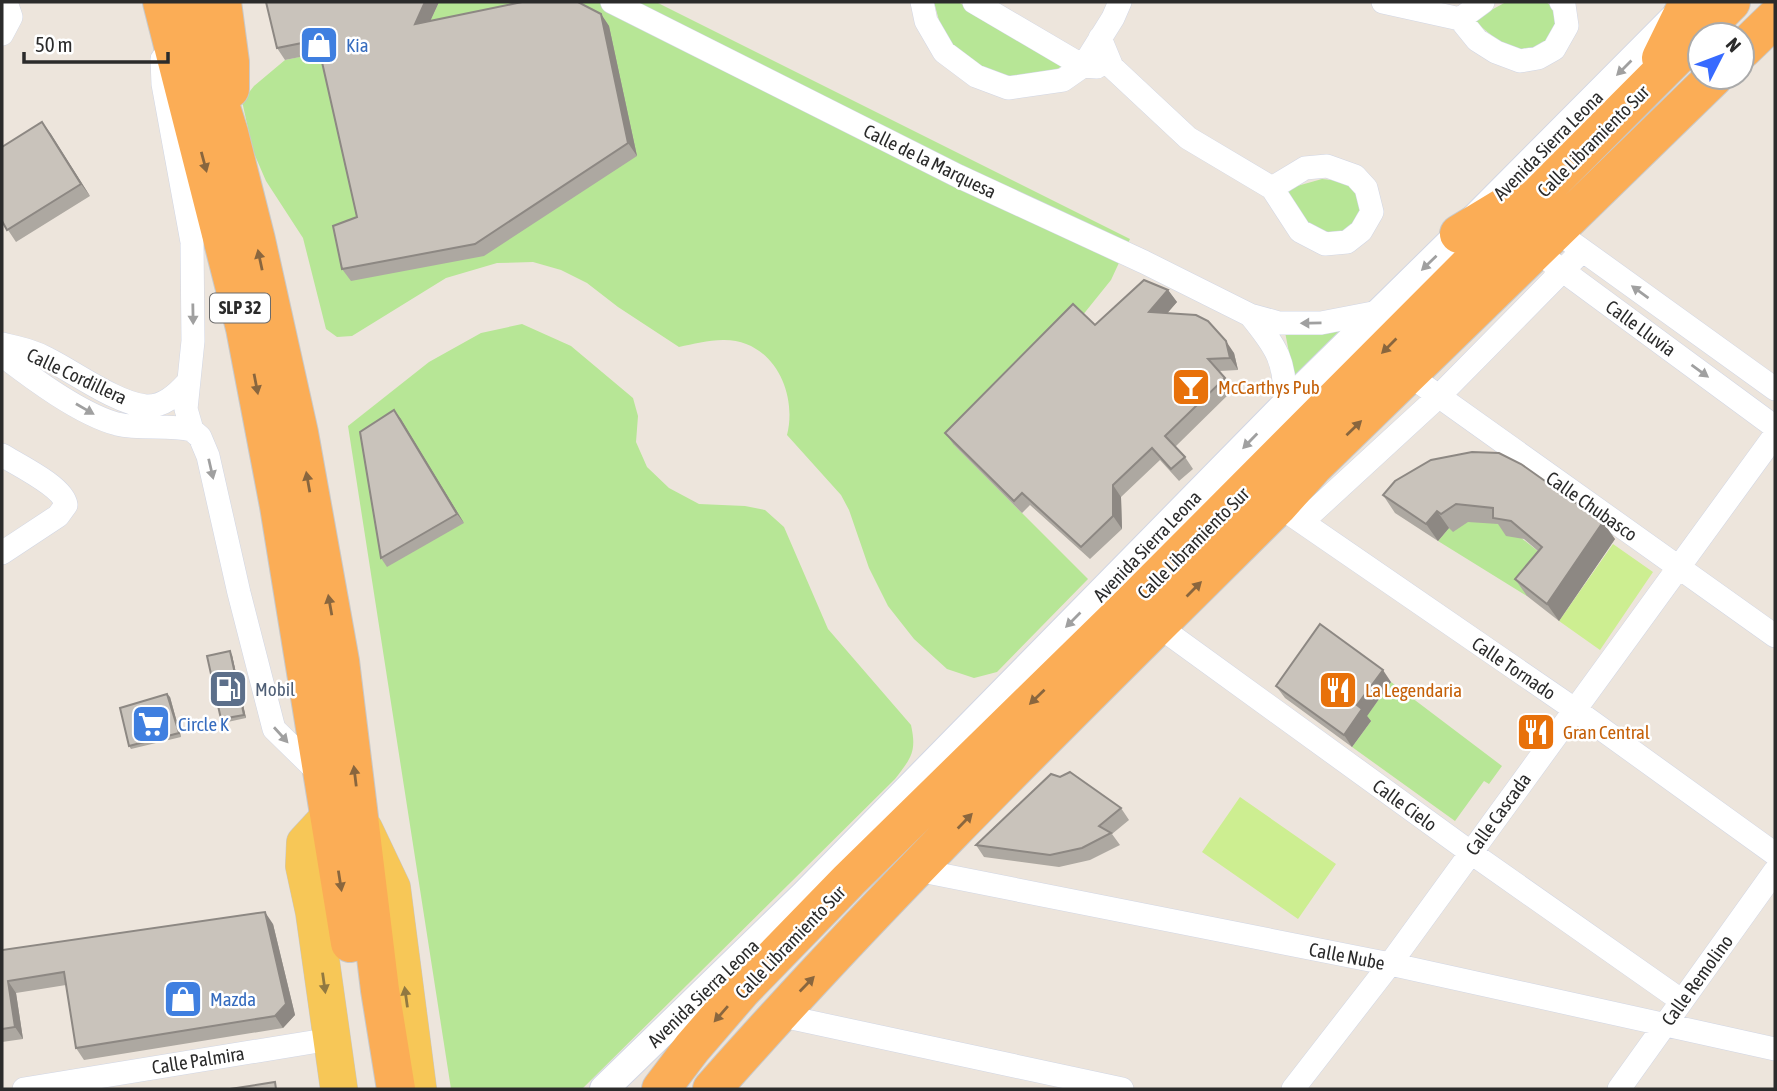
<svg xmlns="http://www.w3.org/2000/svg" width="1777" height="1091" font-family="'Asap Condensed',sans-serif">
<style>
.green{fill:#b7e696}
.pitch{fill:#cdee91}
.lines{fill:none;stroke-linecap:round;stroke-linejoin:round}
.minor-casing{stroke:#d1d6e4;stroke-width:24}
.tertiary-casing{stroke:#d1d6e4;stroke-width:30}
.primary-casing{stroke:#c8c8c8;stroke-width:38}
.trunk-casing{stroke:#c8c8c8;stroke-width:40}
.minor{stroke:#fff;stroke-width:23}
.tertiary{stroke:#fff;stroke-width:28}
.primary{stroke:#f7c757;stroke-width:37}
.trunk{stroke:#fbad56;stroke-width:38}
.wall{fill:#ada8a1}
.shaded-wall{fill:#8d8883}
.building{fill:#c9c3bb;stroke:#8d8883;stroke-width:2}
.oneway{fill:#a0a0a0}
.oneway2{fill:#89663e}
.oneway3{fill:#917941}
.labels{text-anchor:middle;stroke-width:5;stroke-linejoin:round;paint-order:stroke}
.shield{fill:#fff;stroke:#6b6b6b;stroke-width:2}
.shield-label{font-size:18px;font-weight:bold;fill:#2b2b2b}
.shop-label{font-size:19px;fill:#366cbe;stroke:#fff;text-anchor:start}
.street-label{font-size:19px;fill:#2b2b2b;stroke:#fff}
.food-label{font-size:19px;fill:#c56008;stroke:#fff;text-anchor:start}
.service-label{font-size:19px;fill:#4e5e75;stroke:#fff;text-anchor:start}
</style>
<rect width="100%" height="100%" fill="#ede5dc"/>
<path class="green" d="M439 2H656L1130 239 1111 280 1082 316 954 445 1088 579 997 672 974 678 947 669 914 639 888 606 869 568 849 510 841 495 787 435C798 392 772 339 723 340 708 340 693 344 679 347L618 307 587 283 561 270 533 262 497 263 446 278 352 336 337 337 326 329 303 238 266 181 253 151 242 101 254 86 285 60 426 30Z
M934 2H958L1065 64 1042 79 1012 81 962 56 943 35Z
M1506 2H1546L1555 9 1561 25 1535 53 1502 44 1473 20Z
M1322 179 1349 182 1361 196 1363 216 1349 233 1330 236 1304 221 1287 200 1290 188Z
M522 324 571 346 633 398 638 416 636 442 647 467 669 488 699 504 745 506 765 510 784 527 828 629 911 725C917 752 911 758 895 779L582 1089H451L348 426 429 362 481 333Z
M1346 330 1295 383 1285 332Z
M1473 518 1505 525 1554 564 1527 596 1438 541 1449 528Z
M1391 682 1502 766 1489 784 1484 781 1455 821 1352 747 1371 721 1366 717Z"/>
<path class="pitch" d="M1613 544 1653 572 1600 650 1559 621Z
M1240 797 1336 864 1298 919 1202 852Z"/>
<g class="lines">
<g class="minor-casing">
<path id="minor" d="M612 2 958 176 1144 262 1250 315
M922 2 926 21 944 52 976 76 1008 88 1063 80 1083 66 1113 18 1120 2
M974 2 1083 66 1097 67
M1383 2 1460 19 1477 40 1496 52 1520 61 1538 58 1554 49 1567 26 1564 5 1561 2
M1460 19 1483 2
M2 34 11 17 6 2
M1100 38 1112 67 1188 138 1272 188 1300 231 1325 244 1347 242 1361 231 1372 212 1366 188 1355 176 1327 166 1305 168 1272 188
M162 59 163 84 192 242 193 341 186 409 192 430 200 437 208 456 239 593 274 729 321 775
M1571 242 1775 389
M1551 262 1775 427
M2 344C18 348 34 351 48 359 74 372 118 404 146 406 163 407 176 395 187 383
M2 355C33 379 80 414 117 424 142 430 168 424 192 430
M1409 375 1775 636
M1285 405C1286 361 1277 348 1250 315L1279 323H1321L1378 312
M2 455C18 465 64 487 66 505L58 516 2 553
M1270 500 1574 709 1775 854
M1302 522 1438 397 1582 251
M1150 620 1470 852 1682 1001
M917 870 1390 964 1775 1049
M778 1015 1122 1089
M24 1089 331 1039
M1293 1089 1390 964 1775 435
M1619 1089 1775 871"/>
</g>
<g class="tertiary-casing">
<path id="tertiary" d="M604 1089 804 895 1285 405 1459 234 1673 19"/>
</g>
<g class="primary-casing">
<path id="primary" d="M329 817 305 843 304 866 314 912 339 1089
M364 829 392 888 418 1089"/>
</g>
<g class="trunk-casing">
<path id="trunk" d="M162 2 245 328 279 506 350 943
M188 2 229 133 256 240 299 433 340 661 380 990 396 1089
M222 2 230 62V89
M1742 50 1775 18
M1661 58 1688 3
M1459 234 1515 200
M661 1089 692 1048 742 990 849 880 1130 605 1731 2
M712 1089C891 886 1086 697 1278 506L1313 467 1714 77"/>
</g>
<use href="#minor" class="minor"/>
<use href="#tertiary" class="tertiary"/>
<use href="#primary" class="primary"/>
<use href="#trunk" class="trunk"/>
</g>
<path class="wall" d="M266 2H439L430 21 601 14 609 26 637 156 484 256 351 281 342 269 357 217 320 53 285 60 277 48Z
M42 122 90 196 16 242 2 221Z
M1168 290 1177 302 1167 313 1234 353 1238 370 1219 371 1233 390 1175 447 1185 457 1193 469 1179 481 1160 460 1121 497 1122 529 1090 559 1030 505 1022 513 954 445 945 433 1095 325Z
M394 410 464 523 387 567 381 558Z
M1395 481 1615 539 1559 621 1527 596 1515 579 1538 551 1524 539 1506 536 1498 524 1468 522 1453 532 1449 528 1438 541 1395 513 1383 495Z
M232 655 246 718 223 723 221 719Z
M1391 682 1367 716 1371 721 1352 747 1285 698 1276 686Z
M167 694 170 697 181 737 131 749 129 746Z
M1121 808 1129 820 1112 834 1120 845 1090 860 1059 867 984 857 976 845Z
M273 924 295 1015 283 1028 84 1060 76 1048 66 985 16 993 23 1039 2 1042V950Z"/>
<path class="shaded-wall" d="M425 2H439L423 37 415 24Z
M601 14 609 26 637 156 628 143Z
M42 122 51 134 90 196 81 184Z
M1168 290 1177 302 1158 324 1149 312Z
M1226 341 1234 353 1238 370 1230 358Z
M394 410 401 419 464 523 457 514Z
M1113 485 1121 497 1122 529 1113 516Z
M1437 511 1449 528 1438 541 1426 524Z
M1603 522 1615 539 1559 621 1547 604Z
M230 651 232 655 246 718 244 715Z
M1383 670 1391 682 1367 716 1371 721 1352 747 1344 735 1357 705Z
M167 694 170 697 181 737 179 733Z
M265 912 273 924 295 1015 283 1028 275 1016Z
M8 981 16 993 23 1039 15 1027Z"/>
<path class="building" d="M266 2H425L415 24 522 2H578L601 14 628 143 475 244 342 269 333 226 357 217 317 40 277 48Z
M42 122 81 184 7 230 2 221V147Z
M1144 280 1168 290 1149 312 1196 315 1208 321 1226 341 1230 358 1208 359 1225 378 1165 436 1185 457 1171 469 1152 448 1113 485V516L1081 547 1022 493 1014 501 945 433 1073 304 1095 325Z
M394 410 457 514 381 558 360 432Z
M1472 452 1499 453 1521 464 1603 522 1547 604 1515 579 1542 547 1511 521 1493 518V508L1456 504 1441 514 1437 511 1426 524 1383 495 1395 481 1431 460Z
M1320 624 1383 670 1357 705 1362 709 1344 735 1276 686Z
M230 651 244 715 221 719 207 656Z
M167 694 179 733 129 746 120 708Z
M1070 772 1121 808 1099 826 1111 833 1082 848 1050 855 976 845 1051 774 1060 777Z
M265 912 286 1004 275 1016 76 1048 64 972 8 981 15 1027 2 1029V950Z
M275 1082 276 1089H230Z"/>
<defs><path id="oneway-solid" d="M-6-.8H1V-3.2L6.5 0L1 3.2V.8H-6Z" transform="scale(1.75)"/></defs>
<g class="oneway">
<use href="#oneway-solid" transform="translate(1624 68) rotate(135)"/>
<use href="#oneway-solid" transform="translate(1429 263) rotate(136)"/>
<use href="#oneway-solid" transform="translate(1640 292) rotate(-144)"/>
<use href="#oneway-solid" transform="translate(193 314) rotate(89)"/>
<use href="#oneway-solid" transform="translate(1311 323) rotate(179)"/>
<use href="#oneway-solid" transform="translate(1700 371) rotate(36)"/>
<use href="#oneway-solid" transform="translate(85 409) rotate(30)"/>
<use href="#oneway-solid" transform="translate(1250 441) rotate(134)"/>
<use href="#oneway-solid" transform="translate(211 469) rotate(77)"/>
<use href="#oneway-solid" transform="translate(1073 620) rotate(135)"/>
<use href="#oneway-solid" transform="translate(281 735) rotate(48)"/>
</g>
<g class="oneway2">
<use href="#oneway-solid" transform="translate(204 162) rotate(75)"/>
<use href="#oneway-solid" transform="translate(260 260) rotate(-102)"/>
<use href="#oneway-solid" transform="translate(1389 346) rotate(135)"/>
<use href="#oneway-solid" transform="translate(256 384) rotate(79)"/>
<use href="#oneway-solid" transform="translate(1354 428) rotate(-44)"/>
<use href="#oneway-solid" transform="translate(308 482) rotate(-100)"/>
<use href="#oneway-solid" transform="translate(1194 589) rotate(-45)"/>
<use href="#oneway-solid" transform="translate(330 605) rotate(-100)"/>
<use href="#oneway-solid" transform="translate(1037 697) rotate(136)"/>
<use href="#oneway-solid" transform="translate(355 776) rotate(-97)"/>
<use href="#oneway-solid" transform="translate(965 821) rotate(-46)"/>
<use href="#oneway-solid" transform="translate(340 881) rotate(81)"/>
<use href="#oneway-solid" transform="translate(807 984) rotate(-46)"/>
<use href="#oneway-solid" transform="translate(721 1014) rotate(131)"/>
</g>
<g class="oneway3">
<use href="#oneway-solid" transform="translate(324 983) rotate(82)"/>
<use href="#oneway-solid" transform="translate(406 997) rotate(-98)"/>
</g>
<defs>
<g id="shop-square" transform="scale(2.0125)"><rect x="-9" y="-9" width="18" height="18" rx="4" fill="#3f7fe0" stroke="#fff"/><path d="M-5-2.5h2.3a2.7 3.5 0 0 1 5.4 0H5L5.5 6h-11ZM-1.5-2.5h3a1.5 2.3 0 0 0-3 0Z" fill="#fff"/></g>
<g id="bar-square" transform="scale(2.0125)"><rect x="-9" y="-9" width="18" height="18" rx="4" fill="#e8710a" stroke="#fff"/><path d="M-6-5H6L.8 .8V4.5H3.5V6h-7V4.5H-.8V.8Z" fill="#fff"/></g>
<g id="fuel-square" transform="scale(2.0125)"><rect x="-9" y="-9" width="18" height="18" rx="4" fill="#5c6f8a" stroke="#fff"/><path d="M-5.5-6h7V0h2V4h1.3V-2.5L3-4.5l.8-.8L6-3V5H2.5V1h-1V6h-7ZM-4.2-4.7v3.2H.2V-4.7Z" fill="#fff"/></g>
<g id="restaurant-square" transform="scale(2.0125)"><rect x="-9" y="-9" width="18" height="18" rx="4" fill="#e8710a" stroke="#fff"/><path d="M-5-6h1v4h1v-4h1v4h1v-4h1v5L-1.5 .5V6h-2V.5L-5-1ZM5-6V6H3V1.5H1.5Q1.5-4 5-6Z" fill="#fff"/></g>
<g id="supermarket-square" transform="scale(2.0125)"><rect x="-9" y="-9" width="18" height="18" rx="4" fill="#3f7fe0" stroke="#fff"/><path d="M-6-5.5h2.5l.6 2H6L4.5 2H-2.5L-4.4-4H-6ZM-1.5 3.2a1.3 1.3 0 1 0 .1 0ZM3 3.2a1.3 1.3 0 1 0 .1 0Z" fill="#fff"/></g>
</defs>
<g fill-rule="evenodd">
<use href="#shop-square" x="319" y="45"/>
<use href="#bar-square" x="1191" y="387"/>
<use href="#fuel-square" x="228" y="689"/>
<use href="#restaurant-square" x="1338" y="690"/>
<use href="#supermarket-square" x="151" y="724"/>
<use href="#restaurant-square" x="1536" y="732"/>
<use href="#shop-square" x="183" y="999"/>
</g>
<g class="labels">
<rect class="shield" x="210" y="293.5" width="60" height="29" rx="5"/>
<g class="shield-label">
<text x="240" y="314">SLP 32</text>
</g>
<g class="shop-label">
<text x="346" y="52">Kia</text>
<text x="178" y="731">Circle K</text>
<text x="210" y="1006">Mazda</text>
</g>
<g class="street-label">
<text transform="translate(1593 141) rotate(-45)" y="7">Calle Libramiento Sur</text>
<text transform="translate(1548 145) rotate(-45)" y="7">Avenida Sierra Leona</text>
<text transform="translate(930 161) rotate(26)" y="7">Calle de la Marquesa</text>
<text transform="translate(1641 328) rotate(36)" y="7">Calle Lluvia</text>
<text transform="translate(77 376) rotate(25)" y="7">Calle Cordillera</text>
<text transform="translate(1592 506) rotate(35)" y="7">Calle Chubasco</text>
<text transform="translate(1193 543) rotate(-45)" y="7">Calle Libramiento Sur</text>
<text transform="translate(1147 546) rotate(-46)" y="7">Avenida Sierra Leona</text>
<text transform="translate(1514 668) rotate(34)" y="7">Calle Tornado</text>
<text transform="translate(1405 805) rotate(36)" y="7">Calle Cielo</text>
<text transform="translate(1498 814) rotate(-54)" y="7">Calle Cascada</text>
<text transform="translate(790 942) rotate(-46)" y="7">Calle Libramiento Sur</text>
<text transform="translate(1347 956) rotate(11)" y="7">Calle Nube</text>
<text transform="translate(1697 980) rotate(-54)" y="7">Calle Remolino</text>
<text transform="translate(703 993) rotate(-44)" y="7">Avenida Sierra Leona</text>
<text transform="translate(198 1060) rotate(-9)" y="7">Calle Palmira</text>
</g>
<g class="food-label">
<text x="1218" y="394">McCarthys Pub</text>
<text x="1365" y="697">La Legendaria</text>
<text x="1563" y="739">Gran Central</text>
</g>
<g class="service-label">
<text x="255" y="696">Mobil</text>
</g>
</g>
<rect width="1777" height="1091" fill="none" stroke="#2b2b2b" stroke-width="7"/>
<g transform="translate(1721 56) rotate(48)"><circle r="33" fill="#ffffff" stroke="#aaaaaa" stroke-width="2"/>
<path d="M0-5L12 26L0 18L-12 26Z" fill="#376aff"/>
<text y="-10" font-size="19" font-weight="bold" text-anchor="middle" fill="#2b2b2b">N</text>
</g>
<path d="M24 52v10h144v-10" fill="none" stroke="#2b2b2b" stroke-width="3.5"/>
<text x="35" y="52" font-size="21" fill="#2b2b2b" stroke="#ffffff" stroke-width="5" paint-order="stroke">50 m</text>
</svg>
